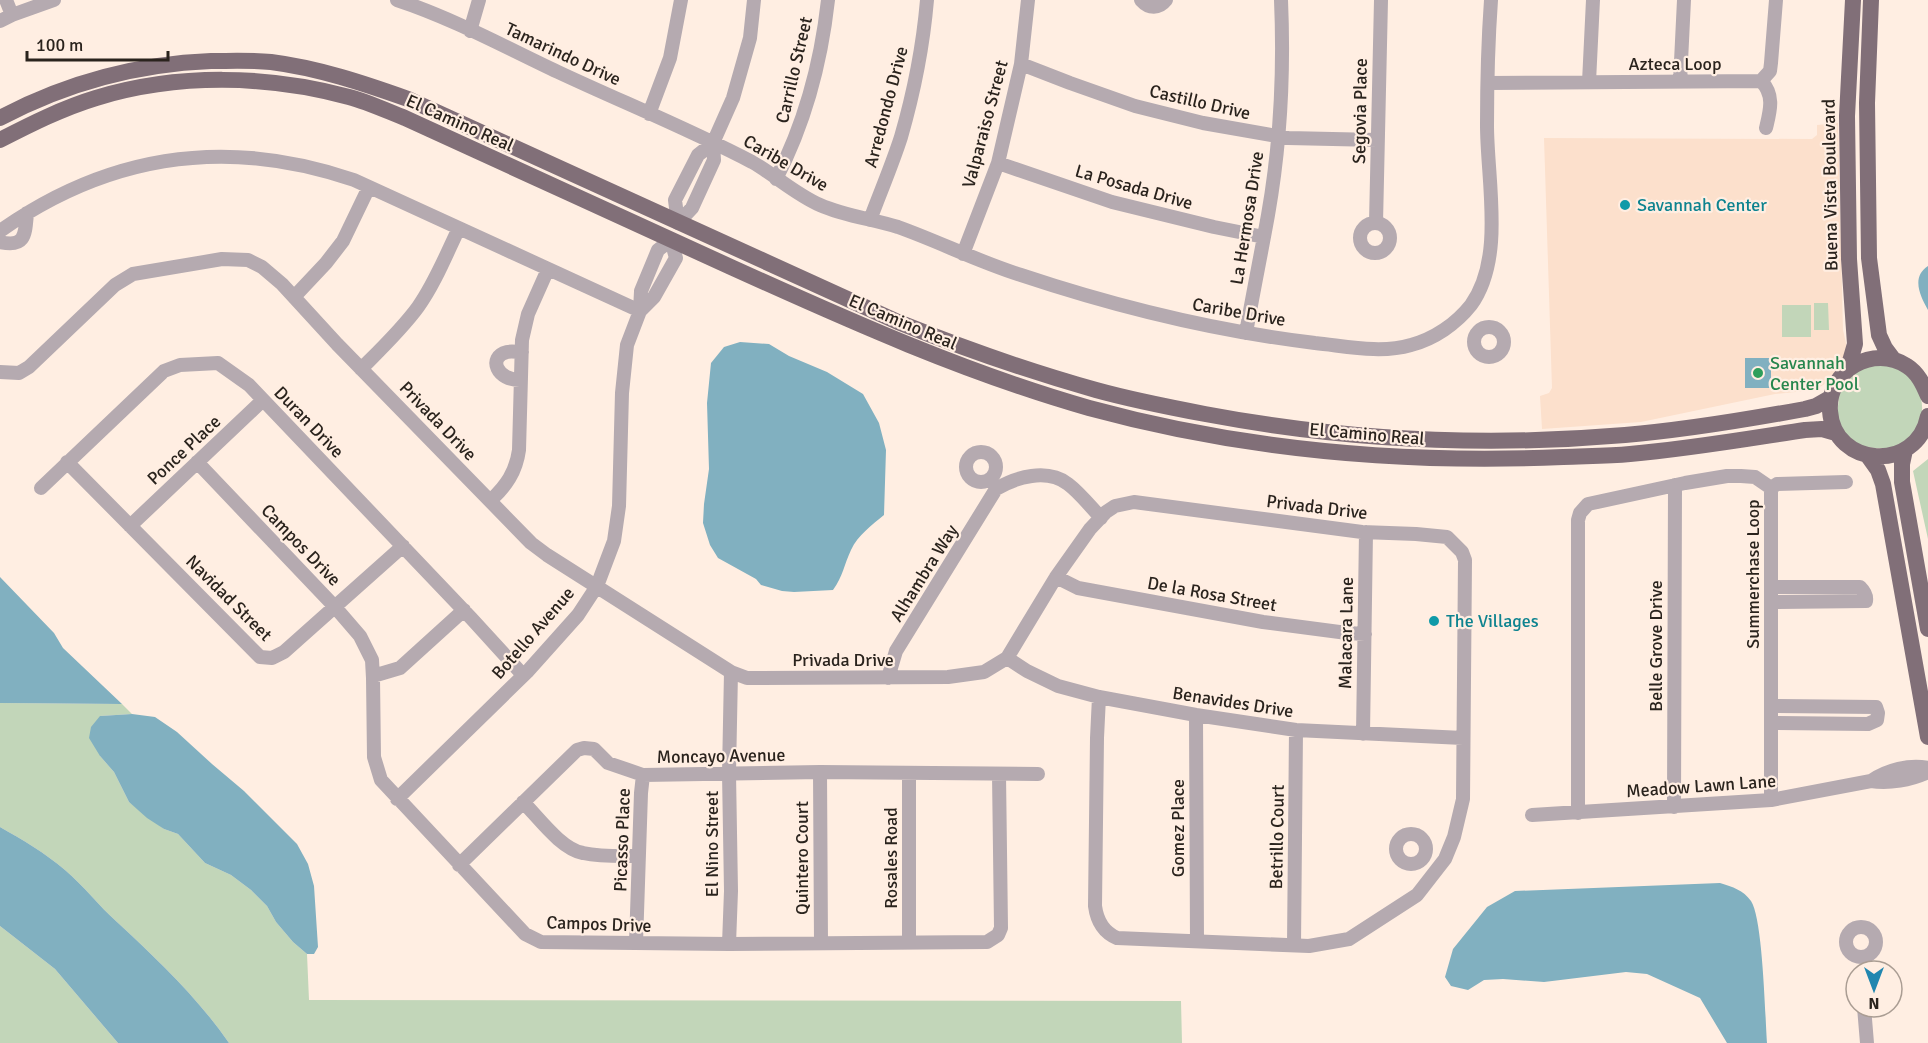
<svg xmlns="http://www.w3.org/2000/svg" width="1928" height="1043" font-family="Signika,sans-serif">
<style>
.built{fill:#fce0cc}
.green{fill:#c2d6b9}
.water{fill:#81b0c0}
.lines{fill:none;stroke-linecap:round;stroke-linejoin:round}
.minor{stroke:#b5aab0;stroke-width:14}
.major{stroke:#816f78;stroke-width:16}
.culture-dot{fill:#0f9aa8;stroke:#ffeee2;stroke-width:2}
.leisure-dot{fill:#2e9e5b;stroke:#ffeee2;stroke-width:2}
.labels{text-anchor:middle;stroke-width:4.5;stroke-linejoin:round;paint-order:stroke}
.street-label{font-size:18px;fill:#2a231d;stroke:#ffeee2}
.culture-label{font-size:18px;fill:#0d838f;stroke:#ffeee2;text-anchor:start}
.leisure-label{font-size:18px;fill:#27864d;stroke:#ffeee2;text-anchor:start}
</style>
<rect width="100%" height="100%" fill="#ffeee2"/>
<path class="built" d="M1838 123 1843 330 1848 352 1845 362 1833 378 1816 390 1775 394 1641 422 1542 429 1540 396 1549 393 1552 388 1544 138 1812 139 1817 135V125Z"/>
<path class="green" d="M1814 303H1828L1829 330H1814Z
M1782 305H1811V337H1782Z
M1884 365C1893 367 1902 369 1909 376 1927 394 1927 426 1906 442 1898 448 1890 449 1880 448 1860 448 1844 441 1838 420 1837 415 1838 410 1838 406 1839 402 1838 396 1839 392 1843 380 1859 369 1870 366 1874 364 1880 365 1884 365Z
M1928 459V539L1913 471Z
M0 703 122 704 132 714 100 716V756L114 772 129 802 164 829 178 834 205 863 231 875 251 890 267 906 276 922 293 942 307 954 309 1000 1181 1001 1182 1043H229C198 998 157 959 117 922 99 906 84 886 65 870 45 853 23 840 0 827Z
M0 926 55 969 118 1043H0Z"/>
<path class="water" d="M1928 266V310C1920 296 1911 277 1928 266Z
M740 342 769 344 789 356 827 372 863 394 879 423 886 450 884 515C872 525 858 535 851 550 844 565 843 576 833 590L794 592 782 591 761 585 756 579 718 558 710 545 703 523 704 504 709 469 707 403 711 363 724 347Z
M1745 358H1771V388H1745Z
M0 577 54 633 63 648 122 704 0 703Z
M132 714 155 717 177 732 212 764 244 791 297 844 308 864 314 886 318 947 314 954H307L293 942 276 922 267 906 251 890 231 875 205 863 178 834 164 829 147 818 129 802 114 772 100 756 89 738 91 727 100 716Z
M0 827C23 840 45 853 65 870 84 886 99 906 117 922 157 959 198 998 229 1043H118L55 969 0 926Z
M1720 883C1733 887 1743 890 1751 901 1763 919 1765 1016 1767 1043H1727L1700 998 1647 974 1626 972 1544 982 1503 979 1484 980 1468 990 1451 986 1445 977 1453 949 1487 907 1515 891Z"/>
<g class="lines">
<path class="minor" d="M6 0 12 15
M397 0C452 18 505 47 558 72 622 102 689 129 752 162 775 175 795 194 820 205 845 216 872 219 898 227 940 242 979 262 1021 275 1117 307 1215 331 1315 343 1346 346 1380 354 1411 345 1434 339 1456 324 1471 305 1505 258 1487 181 1487 125 1487 84 1488 42 1491 0
M1141 0C1149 9 1159 9 1166 0
M0 21 12 15 54 0
M470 31 479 0
M1021 64 1070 83 1135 106 1203 123 1288 138 1377 140
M1761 81C1775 95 1770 111 1766 128
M1589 82 1593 0
M1680 82 1684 0
M1489 83 1761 81 1770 71 1771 63 1776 0
M649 114 670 58 681 0
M998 163 1112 202 1214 227 1264 237
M776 179C805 123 821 63 828 0
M870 220C880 193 892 165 901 137 914 92 923 47 927 0
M678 223 692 208 714 160 713 143 733 98 750 38 754 0
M678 223 675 200 698 155 713 143
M1376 223 1381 0
M1360 238a15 15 0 1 1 30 0a15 15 0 1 1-30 0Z
M0 231C109 154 228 137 354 180L640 311
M0 242C26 248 25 234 27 213
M963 254 998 163 1021 64 1028 0
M294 297 326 263 343 241 369 187
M1474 342a15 15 0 1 1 30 0a15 15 0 1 1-30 0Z
M1246 333C1253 293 1261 254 1268 215 1280 147 1284 69 1281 0
M361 369C381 349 402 329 418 307 435 283 446 255 459 228
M0 372 19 373 29 367 115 285 133 274 222 259 248 260 262 267 282 284 337 344 531 543 547 555 731 672 747 678 948 677 984 672 1007 658 1056 577 1090 529 1106 512 1115 506 1134 502 1362 532 1416 534 1447 537 1462 552 1465 560 1463 799 1454 837 1445 859 1417 895 1349 939 1309 946 1117 938C1103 932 1097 921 1095 906L1097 738 1099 697
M521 380C497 381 487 357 507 352 511 351 517 352 522 352
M966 467a15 15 0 1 1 30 0a15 15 0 1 1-30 0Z
M67 462 260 657 272 658 284 652 403 546
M197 462 335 607 360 636 372 660 373 678 374 757 381 780 525 934 541 942 729 944 987 942 998 935 1001 928 999 774
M41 488 164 371 180 365 218 363 249 385 471 618 523 675
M1771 488 1777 484 1846 482
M491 500C506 486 516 472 519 450L522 340 528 314 548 269
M130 526 263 400
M1056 577 1078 588 1263 622 1347 633 1365 634
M1771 587H1860C1864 591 1867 595 1866 601L1771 602
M1007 658 1027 671 1058 686 1099 697 1196 715 1296 730 1463 738
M373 676 400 668 464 610
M888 678 896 651 996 489C1016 477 1047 468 1068 484 1080 493 1090 506 1101 518
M1771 706 1876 707 1878 713 1877 720 1868 724 1771 723
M1196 715 1197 941
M1363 734 1366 532
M820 772 821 943
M909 773V942
M1871 781C1887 770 1910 764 1928 768
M397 799 527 672 578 615 597 586 614 541 619 506 622 393 627 345 640 311 641 291 658 250 671 240 676 258 654 297 640 311
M523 802C539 818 561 849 583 853 602 857 620 856 639 856
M1674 807 1675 485
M1578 813V520L1580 513 1588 504 1685 483 1727 476H1741L1755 477 1771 488V800
M1532 815 1771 800 1871 781C1889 784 1911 780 1928 772
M1396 849a15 15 0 1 1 30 0a15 15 0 1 1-30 0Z
M459 865 577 750 584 748 594 749 608 763 643 775 820 772 1038 774
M1846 942a15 15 0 1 1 30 0a15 15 0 1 1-30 0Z
M636 943 641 793 643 775
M729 944 731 891 729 773 731 672
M1294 945 1296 730
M1864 1007 1867 1043"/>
<path class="major" d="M1871 0 1867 103 1869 258 1879 335 1885 348 1894 360
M0 118C66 83 136 64 211 61 230 61 251 60 271 62 318 68 363 83 408 99L898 322C963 348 1028 371 1096 390 1132 400 1168 407 1205 414 1343 440 1485 447 1625 435 1686 430 1745 420 1805 409L1816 406 1830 398
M0 140C31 124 63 108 96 98 178 73 268 75 349 97 368 102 387 111 405 118 514 168 624 218 733 268 850 321 966 373 1089 408 1243 450 1404 464 1563 457 1585 456 1608 456 1630 454 1688 449 1746 439 1805 430L1822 429 1836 433
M1848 368 1855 344 1849 259 1847 116 1853 0
M1928 396C1923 384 1918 373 1907 366 1874 344 1827 370 1830 411 1834 468 1917 473 1928 416
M1905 450 1902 464V482L1928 629
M1868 456 1878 470 1883 484 1928 737"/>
</g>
<g class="culture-dot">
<circle cx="1625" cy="205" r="6"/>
<circle cx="1434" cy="621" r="6"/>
</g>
<circle class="leisure-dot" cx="1758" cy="373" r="6"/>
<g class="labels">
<g class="street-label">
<text transform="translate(563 54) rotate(25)" y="6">Tamarindo Drive</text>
<text x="1675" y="70">Azteca Loop</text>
<text transform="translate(794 70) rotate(-77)" y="6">Carrillo Street</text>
<text transform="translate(1200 102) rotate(13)" y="6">Castillo Drive</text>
<text transform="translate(886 107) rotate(-75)" y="6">Arredondo Drive</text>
<text transform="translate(1360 111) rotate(-89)" y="6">Segovia Place</text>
<text transform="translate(460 123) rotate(24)" y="6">El Camino Real</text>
<text transform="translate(985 124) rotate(-75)" y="6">Valparaiso Street</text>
<text transform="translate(786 163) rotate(30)" y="6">Caribe Drive</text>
<text transform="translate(1830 185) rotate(-91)" y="6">Buena Vista Boulevard</text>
<text transform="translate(1134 187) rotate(16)" y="6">La Posada Drive</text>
<text transform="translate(1247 218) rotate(-81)" y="6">La Hermosa Drive</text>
<text transform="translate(1239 312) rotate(10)" y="6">Caribe Drive</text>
<text transform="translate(903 322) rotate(23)" y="6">El Camino Real</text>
<text transform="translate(438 421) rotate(46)" y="6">Privada Drive</text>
<text transform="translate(309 422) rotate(46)" y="6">Duran Drive</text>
<text transform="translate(1367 434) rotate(5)" y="6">El Camino Real</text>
<text transform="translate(184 450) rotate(-43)" y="6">Ponce Place</text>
<text transform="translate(1317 507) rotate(7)" y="6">Privada Drive</text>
<text transform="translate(301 545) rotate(46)" y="6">Campos Drive</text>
<text transform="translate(924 573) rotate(-58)" y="6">Alhambra Way</text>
<text transform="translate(1753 574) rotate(-90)" y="6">Summerchase Loop</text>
<text transform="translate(1212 594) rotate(10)" y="6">De la Rosa Street</text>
<text transform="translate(229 598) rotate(45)" y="6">Navidad Street</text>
<text transform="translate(533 633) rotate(-49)" y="6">Botello Avenue</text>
<text transform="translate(1346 633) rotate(-89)" y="6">Malacara Lane</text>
<text transform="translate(1656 646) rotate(-90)" y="6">Belle Grove Drive</text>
<text x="843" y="666">Privada Drive</text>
<text transform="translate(1233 702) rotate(9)" y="6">Benavides Drive</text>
<text transform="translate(721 756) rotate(-1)" y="6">Moncayo Avenue</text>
<text transform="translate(1701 786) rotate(-4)" y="6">Meadow Lawn Lane</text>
<text transform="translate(1178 828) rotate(-90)" y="6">Gomez Place</text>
<text transform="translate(1277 837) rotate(-89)" y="6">Betrillo Court</text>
<text transform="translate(622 840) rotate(-88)" y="6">Picasso Place</text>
<text transform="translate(712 844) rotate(-90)" y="6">El Nino Street</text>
<text transform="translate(802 858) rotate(-90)" y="6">Quintero Court</text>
<text transform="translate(891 858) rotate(-90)" y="6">Rosales Road</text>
<text transform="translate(599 924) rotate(2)" y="6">Campos Drive</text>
</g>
<g class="culture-label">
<text x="1637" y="211">Savannah Center</text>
<text x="1446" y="627">The Villages</text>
</g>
<g class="leisure-label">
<text x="1770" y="369">Savannah<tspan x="1770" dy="21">Center Pool</tspan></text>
</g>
</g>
<g transform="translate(1874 989) rotate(180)"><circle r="28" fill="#ffeee2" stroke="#aa9d93" stroke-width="1.5"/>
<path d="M0-4.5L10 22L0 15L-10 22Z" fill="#2187b0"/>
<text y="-9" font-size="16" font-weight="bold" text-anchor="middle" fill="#2a231d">N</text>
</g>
<path d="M27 51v9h141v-9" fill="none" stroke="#2a231d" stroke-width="3"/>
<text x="36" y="51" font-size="18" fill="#2a231d" stroke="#ffeee2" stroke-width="4.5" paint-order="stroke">100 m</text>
</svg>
